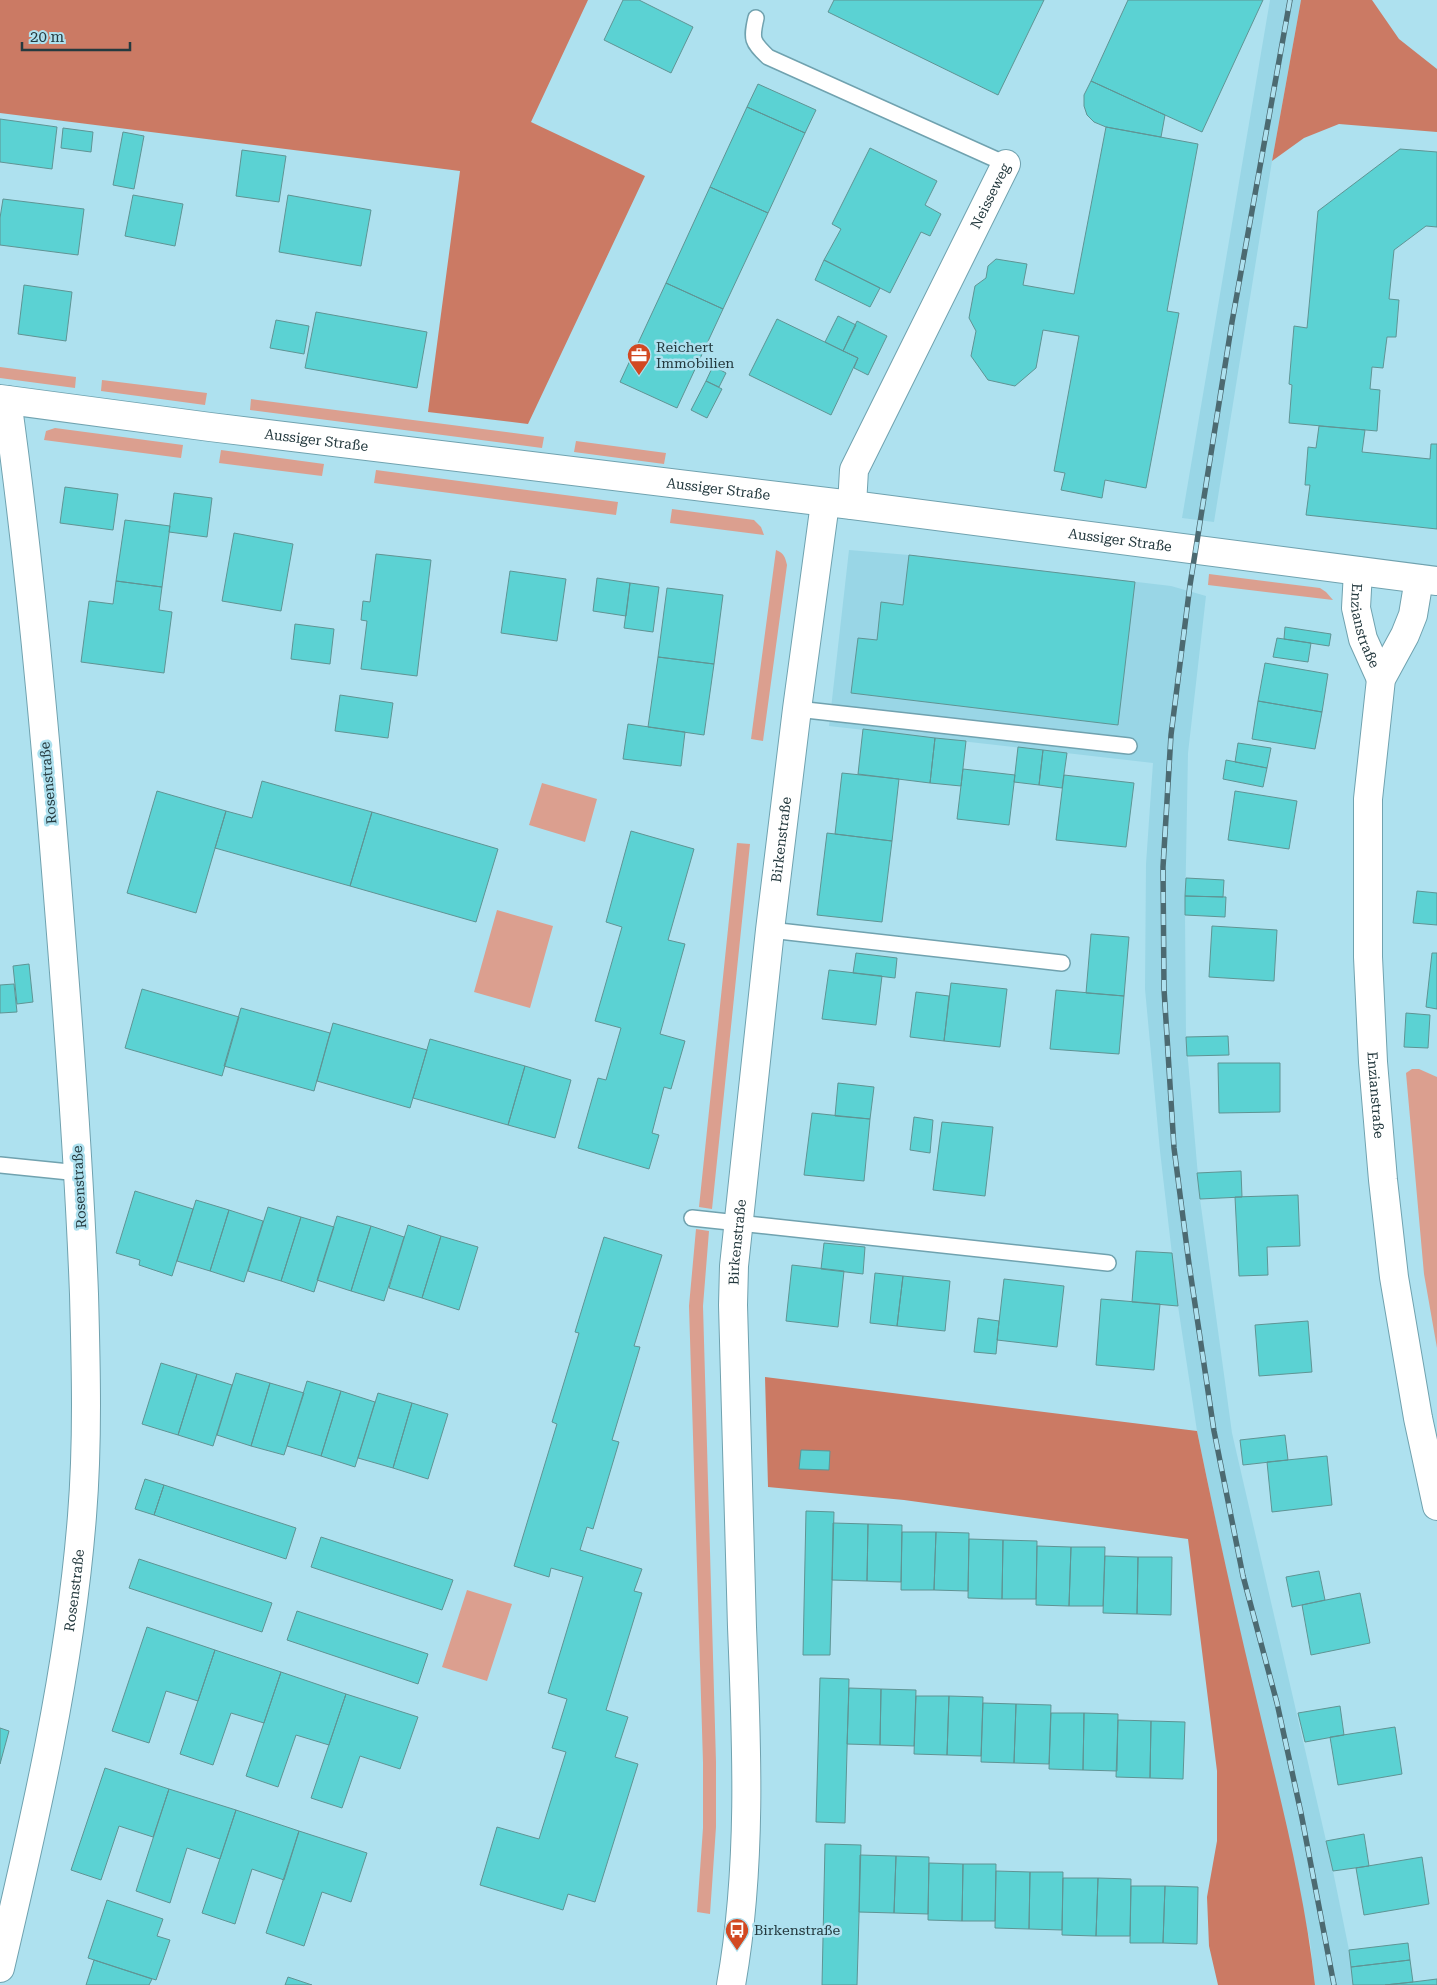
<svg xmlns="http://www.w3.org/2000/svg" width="1437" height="1985" font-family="'Roboto Serif',serif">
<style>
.built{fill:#99d6e6}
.green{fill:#db9f8f}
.forest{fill:#cb7a64}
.building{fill:#5bd2d3;stroke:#5f9494}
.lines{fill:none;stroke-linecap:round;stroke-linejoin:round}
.service-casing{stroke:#70a2af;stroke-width:18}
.minor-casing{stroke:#70a2af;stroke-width:30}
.service{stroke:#fff;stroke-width:15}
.minor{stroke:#fff;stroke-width:28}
.rail-casing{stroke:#4c6a71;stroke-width:5.5}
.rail{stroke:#aee1ef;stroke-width:4;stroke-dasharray:11;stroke-linecap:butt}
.labels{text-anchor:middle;stroke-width:5;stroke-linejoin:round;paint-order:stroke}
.street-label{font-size:14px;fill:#253a3f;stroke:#aee1ef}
.poi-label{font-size:14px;fill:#253a3f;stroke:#aee1ef;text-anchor:start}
</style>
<rect width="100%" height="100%" fill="#aee1ef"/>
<path class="built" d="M1270 0H1301L1272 161 1214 522 1182 518Z
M849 550 909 555 1171 586 1206 596 1188 753 1185 915 1186 1037 1200 1199 1232 1433 1333 1871 1349 1950 1353 1985H1315L1310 1942 1224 1561 1197 1431 1178 1306 1160 1151 1145 989 1146 864 1153 763 829 726Z"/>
<path class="green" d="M0 367 76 377 75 388 0 378Z
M102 380 207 393 205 405 101 391Z
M251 399 544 437 542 448 250 410Z
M55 428 183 445 181 458 44 440 46 431Z
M576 441 666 453 664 464 574 452Z
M221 450 324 464 322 476 219 463Z
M376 470 618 502 616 515 374 483Z
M672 509 754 520 761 527 764 535 670 523Z
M776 550C784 553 785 557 787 565L763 741 751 739Z
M1209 574 1320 588 1326 592 1333 600 1208 585Z
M542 783 597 799 585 842 529 825Z
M737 843 750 844 712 1209 699 1207Z
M497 910 553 926 530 1008 474 992Z
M1412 1069H1419L1437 1077V1348L1424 1274 1406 1073Z
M696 1229 709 1231 703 1306 716 1762V1827L710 1914 697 1912 703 1828V1762L689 1306Z
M467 1590 512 1604 487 1681 442 1667Z"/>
<path class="forest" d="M0 0H588L531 122 645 176 528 424 428 412 460 171 0 113Z
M1301 0H1372L1399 39 1437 69V132L1339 124 1304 138 1272 161Z
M765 1377 1197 1431C1215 1519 1234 1606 1255 1693 1278 1790 1304 1886 1315 1985H1218L1209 1946 1207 1897 1217 1841V1771L1188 1539 904 1500 768 1487Z"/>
<path class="building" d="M623 0H639L693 27 671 73 604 40Z
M834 0H1044L998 95 828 12Z
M1128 0H1263L1202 132 1091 81Z
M1091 81 1165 115 1161 137 1106 127 1094 122 1087 115 1084 106V95Z
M758 84 816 110 805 133 747 107Z
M747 107 805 133 768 213 710 187Z
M0 119 57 127 52 169 0 162Z
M1106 127 1198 144 1167 311 1179 313 1146 488 1105 480 1102 498 1061 490 1065 473 1054 471 1079 336 1043 330 1036 368 1015 386 988 380 971 356 976 331 969 318 975 286 986 278 988 266 996 259 1027 264 1023 285 1074 294Z
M63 128 93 132 91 152 61 148Z
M123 132 144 136 134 189 113 185Z
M870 148 937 181 925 205 941 214 930 236 921 232 890 293 824 260 841 229 832 224Z
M1400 149 1437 152V227L1426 226 1394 250 1389 299 1399 300 1396 337H1387L1383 368 1372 367 1370 389 1380 390 1377 431 1289 423 1292 385 1289 384 1294 326 1307 328 1318 211Z
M242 150 286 156 279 202 236 196Z
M710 187 768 213 723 309 666 283Z
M133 195 183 204 175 246 125 236Z
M288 195 371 210 361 266 279 252Z
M3 199 84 209 78 255 0 245V218Z
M824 260 880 288 870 307 815 280Z
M666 283 723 309 677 408 620 382Z
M24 285 72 292 66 341 18 334Z
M316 312 427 332 417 388 305 368Z
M838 316 856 325 843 351 825 342Z
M777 319 858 358 831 415 749 375Z
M276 320 309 326 304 354 270 348Z
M857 321 887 336 868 375 854 368 858 358 843 351Z
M713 366 726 373 719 387 706 381Z
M706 381 722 389 707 418 691 410Z
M1319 426 1365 430 1362 452 1430 459 1431 444H1437V529L1306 515 1310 485H1305L1308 447 1316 448Z
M65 487 118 494 113 530 60 523Z
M174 493 212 498 207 537 169 532Z
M125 520 170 526 162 587 116 581Z
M234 533 293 544 281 611 222 601Z
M376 554 431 560 417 676 361 669 367 621 361 620 363 601 370 602Z
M909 555 1135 582 1118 725 851 693 858 638 877 640 881 602 903 605Z
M510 571 566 579 557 641 501 633Z
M597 578 630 583 626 616 593 611Z
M116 581 162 587 159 610 172 612 164 673 81 662 89 601 113 604Z
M630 583 659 587 653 632 624 628Z
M667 588 723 595 714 664 658 657Z
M295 624 334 629 330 664 291 659Z
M1285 627 1331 634 1329 646 1284 639Z
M1277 638 1311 643 1308 662 1273 657Z
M658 657 714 664 704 735 648 727Z
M1265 663 1328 674 1322 712 1258 701Z
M340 695 393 703 388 738 335 731Z
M1258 701 1322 712 1315 749 1252 739Z
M628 724 685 732 681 766 623 759Z
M863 729 935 738 930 783 858 774Z
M935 738 966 741 961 786 930 783Z
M1238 743 1271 748 1267 768 1235 762Z
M1018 747 1043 750 1039 785 1014 782Z
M1043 750 1067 753 1062 788 1039 785Z
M1226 760 1267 768 1263 787 1223 779Z
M963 769 1015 775 1009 825 957 819Z
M842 773 899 779 892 841 835 834Z
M1064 775 1134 783 1126 847 1056 840Z
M262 781 372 812 350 886 215 848 226 811 252 818Z
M157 791 226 811 196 913 127 893Z
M1235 791 1297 801 1289 849 1228 840Z
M372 812 498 849 476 922 350 886Z
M631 831 694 849 668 940 685 944 660 1034 685 1041 671 1089 664 1087 652 1133 659 1135 649 1169 578 1148 598 1078 606 1080 621 1028 595 1021 622 927 606 922Z
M827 833 892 841 882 922 817 915Z
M1186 878 1224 880 1223 897 1185 896Z
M1417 891 1437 893V925L1413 923Z
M1185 896 1226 897 1225 917 1185 915Z
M1212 926 1277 930 1274 981 1209 977Z
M1091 934 1129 937 1124 996 1086 993Z
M856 953 897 958 895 978 853 973Z
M1432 953H1437V1009L1426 1007Z
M29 964 33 1002 17 1004 13 966Z
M829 970 882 976 876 1025 822 1019Z
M951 983 1007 989 1000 1047 944 1041Z
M14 984 17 1012 0 1013V985Z
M142 989 239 1017 222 1076 125 1048Z
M1056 990 1124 996 1119 1054 1050 1049Z
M916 992 949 996 944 1041 910 1037Z
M241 1008 330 1033 314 1091 224 1066Z
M1406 1013 1430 1015 1428 1048 1404 1047Z
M333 1023 427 1050 410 1108 317 1081Z
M1228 1036 1229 1055 1187 1056 1186 1037Z
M430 1039 525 1066 508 1125 413 1098Z
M1218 1063H1280V1112L1219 1113Z
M525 1066 571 1080 555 1138 508 1125Z
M838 1083 874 1087 870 1119 835 1116Z
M812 1113 870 1119 864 1181 804 1175Z
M914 1117 933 1120 930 1153 910 1150Z
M942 1122 993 1127 985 1196 933 1190Z
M1241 1171 1242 1197 1200 1199 1197 1173Z
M135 1191 193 1209 172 1276 139 1265 140 1260 116 1253Z
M1298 1195 1300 1246 1267 1247 1268 1275 1239 1276 1235 1197Z
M196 1200 229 1210 210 1271 177 1261Z
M268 1207 301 1217 281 1281 248 1271Z
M229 1210 263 1221 244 1282 210 1271Z
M337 1216 371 1226 351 1291 317 1280Z
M301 1217 334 1227 314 1292 281 1281Z
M408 1225 441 1236 422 1298 389 1288Z
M371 1226 404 1237 384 1301 351 1291Z
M441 1236 478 1247 459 1310 422 1298Z
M604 1237 662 1255 634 1346 640 1347 612 1440 619 1442 593 1529 587 1527 580 1550 642 1569 634 1591 642 1593 606 1710 628 1717 615 1757 638 1764 595 1902 568 1894 563 1910 480 1885 497 1827 539 1839 566 1752 552 1748 567 1699 548 1693 583 1577 551 1568 549 1577 514 1566 557 1424 552 1422 579 1333 575 1332Z
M824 1243 865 1247 863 1274 821 1269Z
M1136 1251 1172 1253 1178 1306 1132 1302Z
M792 1265 844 1271 838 1327 786 1321Z
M875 1273 903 1276 897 1326 870 1323Z
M903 1276 950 1281 945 1331 897 1326Z
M1004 1279 1064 1286 1057 1347 997 1340Z
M1101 1299 1160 1304 1154 1370 1096 1365Z
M978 1318 999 1321 996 1354 974 1352Z
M1308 1321 1312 1372 1259 1376 1255 1325Z
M161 1363 197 1374 178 1435 142 1424Z
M236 1373 270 1383 251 1446 217 1435Z
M197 1374 232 1385 213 1446 178 1435Z
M307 1381 341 1391 321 1456 287 1446Z
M270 1383 304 1393 284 1455 251 1446Z
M341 1391 375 1402 355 1467 321 1456Z
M378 1393 412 1403 393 1468 358 1458Z
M412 1403 448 1414 428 1479 393 1468Z
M1285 1435 1288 1460 1243 1465 1240 1440Z
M801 1450 830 1451 829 1470 799 1469Z
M1327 1456 1332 1505 1272 1512 1267 1462Z
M145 1479 164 1485 154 1515 135 1509Z
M164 1485 296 1528 286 1559 154 1515Z
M806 1511 834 1512 830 1655H803Z
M833 1523 868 1524 867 1581 832 1580Z
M868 1524 902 1525 901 1582 867 1581Z
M902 1532H936L934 1590H901Z
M936 1532 969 1533 968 1591 934 1590Z
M321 1537 453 1580 442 1610 311 1567Z
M969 1539 1003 1540 1002 1599 968 1598Z
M1003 1540 1037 1541 1036 1599H1002Z
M1037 1546 1071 1547 1069 1606 1036 1605Z
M1071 1547H1105L1103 1606H1069Z
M1105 1556 1138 1557 1137 1614 1103 1613Z
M1138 1557H1172L1171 1615 1137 1614Z
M139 1559 272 1603 262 1632 129 1588Z
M1319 1571 1325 1600 1292 1607 1286 1577Z
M1360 1593 1370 1643 1311 1655 1302 1605Z
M297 1611 428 1654 418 1684 287 1640Z
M147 1627 215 1650 198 1701 166 1691 149 1743 112 1731Z
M215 1650 281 1672 264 1723 231 1713 213 1765 180 1754Z
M281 1672 346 1694 329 1745 296 1735 278 1787 246 1776Z
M820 1678 849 1679 845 1823 816 1822Z
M849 1688 881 1689 880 1745 847 1744Z
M881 1689 916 1690 914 1746 880 1745Z
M346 1694 418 1717 400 1769 360 1756 342 1808 311 1798Z
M916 1696H949L947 1755 914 1754Z
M949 1696 983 1697 981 1756 947 1755Z
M983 1703 1016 1704 1014 1763 981 1762Z
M1016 1704 1051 1705 1049 1764 1014 1763Z
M1340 1706 1344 1735 1305 1742 1298 1713Z
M1051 1713H1084L1083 1770 1049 1769Z
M1084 1713 1118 1714 1117 1771 1083 1770Z
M1118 1720 1151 1721 1150 1778 1116 1777Z
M1151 1721 1185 1722 1183 1779 1150 1778Z
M1395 1727 1402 1774 1338 1785 1330 1737Z
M0 1728 9 1731 0 1764Z
M105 1768 169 1789 153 1837 119 1826 101 1880 71 1870Z
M169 1789 236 1810 220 1859 187 1848 170 1903 136 1891Z
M236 1810 299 1831 284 1880 252 1869 235 1924 202 1913Z
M299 1831 367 1853 351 1902 322 1892 304 1946 266 1933Z
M1364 1834 1369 1866 1333 1871 1326 1841Z
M825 1844 861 1845 857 1985H822Z
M860 1855 896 1856 894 1913 859 1912Z
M896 1856 929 1857 928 1914 894 1913Z
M1422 1857 1429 1904 1364 1915 1356 1868Z
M929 1863 963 1864 962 1921 928 1920Z
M963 1864H996L995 1921H962Z
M996 1871 1030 1872 1029 1929 995 1928Z
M1030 1872H1063L1062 1930 1029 1929Z
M1063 1878H1098L1096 1936 1062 1935Z
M1098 1878 1131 1879 1130 1936H1096Z
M1131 1886H1165L1163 1943H1130Z
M1165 1886 1198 1887 1197 1944 1163 1943Z
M107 1900 163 1919 157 1936 170 1940 156 1980 88 1958Z
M1408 1943 1410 1960 1351 1967 1349 1950Z
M94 1960 152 1979 149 1985H86Z
M1410 1960 1413 1982 1385 1985H1353L1351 1967Z
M288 1977 312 1985H285Z
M1437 1979V1985H1385L1413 1982Z"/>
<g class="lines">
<g class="service-casing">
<path id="service" d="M756 18C751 39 752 42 768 57L1006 164
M797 709 1129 746
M770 930 1062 963
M0 1165 79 1173
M692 1218 1108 1263"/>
</g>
<g class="minor-casing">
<g id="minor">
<path id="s1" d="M0 399 210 427 852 505 1437 581"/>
<path id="s2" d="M852 505 854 470 1006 164"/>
<path id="s3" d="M1358 571 1356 608 1363 639 1381 679"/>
<path id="s4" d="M1419 579 1413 615 1405 635 1381 679 1368 799V957L1373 1062 1383 1180 1394 1277 1418 1418 1437 1506"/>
<path id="s5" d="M0 1968C35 1819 70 1669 82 1516 88 1442 86 1368 84 1294 80 1190 73 1088 65 985 50 790 34 594 7 400"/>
<path id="s6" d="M731 1985C752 1867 747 1746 742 1627 739 1519 736 1412 733 1305L734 1266 770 930 797 709 825 503"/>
</g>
</g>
<use href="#service" class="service"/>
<use href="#minor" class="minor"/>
<g class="rail-casing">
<path id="rail" d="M1290 0 1232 322 1190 585 1171 735 1163 867 1164 989 1174 1148 1189 1264 1214 1431 1243 1576 1277 1703 1301 1813 1334 1985"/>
</g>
<use href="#rail" class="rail"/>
</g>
<defs>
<g id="office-pin" transform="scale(1.25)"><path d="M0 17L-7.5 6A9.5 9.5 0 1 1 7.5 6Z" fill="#d24922" stroke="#aee1ef"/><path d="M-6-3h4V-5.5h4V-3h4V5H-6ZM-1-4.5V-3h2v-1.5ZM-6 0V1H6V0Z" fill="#fff"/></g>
<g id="bus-pin" transform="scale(1.25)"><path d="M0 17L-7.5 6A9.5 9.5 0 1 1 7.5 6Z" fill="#d24922" stroke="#aee1ef"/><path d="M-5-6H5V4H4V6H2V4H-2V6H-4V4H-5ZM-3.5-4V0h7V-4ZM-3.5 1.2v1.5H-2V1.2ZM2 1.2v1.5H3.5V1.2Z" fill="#fff"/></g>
</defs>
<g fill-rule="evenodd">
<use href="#office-pin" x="639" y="355"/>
<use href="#bus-pin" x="737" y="1930"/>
</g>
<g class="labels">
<g class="street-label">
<text dy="5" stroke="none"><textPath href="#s2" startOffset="341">Neisseweg</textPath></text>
<text dy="5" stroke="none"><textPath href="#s1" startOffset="319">Aussiger Straße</textPath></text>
<text dy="5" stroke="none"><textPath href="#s1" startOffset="724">Aussiger Straße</textPath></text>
<text dy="5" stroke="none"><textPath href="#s1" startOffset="1129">Aussiger Straße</textPath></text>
<text dy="5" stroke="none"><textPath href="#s3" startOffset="56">Enzianstraße</textPath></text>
<text transform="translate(48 783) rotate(-95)" y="5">Rosenstraße</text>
<text dy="5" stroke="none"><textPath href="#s6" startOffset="1149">Birkenstraße</textPath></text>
<text dy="5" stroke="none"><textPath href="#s4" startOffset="525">Enzianstraße</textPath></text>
<text transform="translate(79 1187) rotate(-93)" y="5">Rosenstraße</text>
<text dy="5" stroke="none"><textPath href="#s6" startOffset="744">Birkenstraße</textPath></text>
<text dy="5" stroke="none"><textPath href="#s5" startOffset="385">Rosenstraße</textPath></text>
</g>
<g class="poi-label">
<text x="656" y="352">Reichert<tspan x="656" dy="16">Immobilien</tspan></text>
<text x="754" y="1935">Birkenstraße</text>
</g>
</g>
<path d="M22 42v8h108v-8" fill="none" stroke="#253a3f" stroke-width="2.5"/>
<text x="30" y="42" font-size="15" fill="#253a3f" stroke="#aee1ef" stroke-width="4" paint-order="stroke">20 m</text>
</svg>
